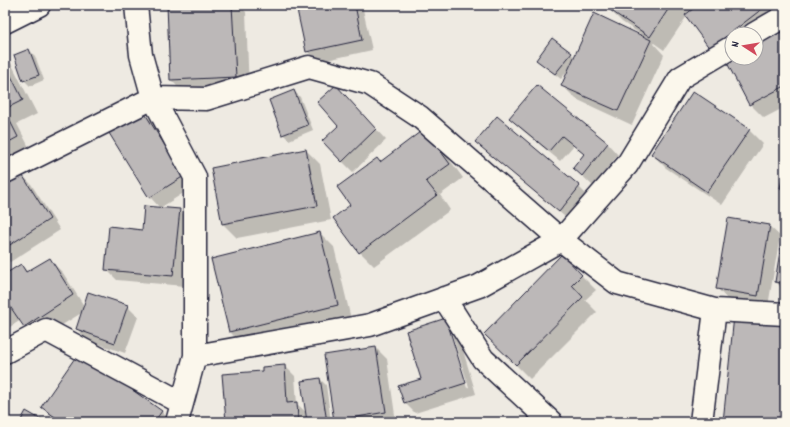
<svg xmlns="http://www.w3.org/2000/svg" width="790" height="427" font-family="Dekko,sans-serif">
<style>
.shadow{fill:#0003;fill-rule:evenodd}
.building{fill:#bcb8b8;stroke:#22223b}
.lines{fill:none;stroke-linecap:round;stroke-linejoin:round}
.street-casing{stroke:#22223b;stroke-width:25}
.street{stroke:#fbf7ec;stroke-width:22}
</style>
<rect width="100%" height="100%" fill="#eeeae2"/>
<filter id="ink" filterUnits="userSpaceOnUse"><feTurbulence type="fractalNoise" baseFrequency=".025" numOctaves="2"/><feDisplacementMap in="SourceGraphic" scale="8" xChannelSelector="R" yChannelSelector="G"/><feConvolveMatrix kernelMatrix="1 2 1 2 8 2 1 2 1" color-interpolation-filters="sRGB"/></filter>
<g filter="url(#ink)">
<path class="shadow" d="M168 5H239L246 12 249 91 185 94 171 80Z
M297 5H362L372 50 318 62 307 51Z
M603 5H695L690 12 700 5H785V16L756 34H732V58H756L785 28V107L764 118 750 104 727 60 687 16 664 50 654 43V44L664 55 632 125 576 99 562 85 568 70 561 79 543 65 537 60 571 54 575 57 644 38 645 37 622 22 612 12Z
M29 50 35 56 44 80 30 86 24 80Z
M5 56 10 61 37 114 17 124 31 151 5 165Z
M537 86 608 144 618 155 593 186 574 168 585 155 574 145 560 161 521 129 511 118Z
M294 91 300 97 313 130 289 140 283 134Z
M346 97 386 140 353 172 342 161 340 126Z
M144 113 154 123 193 187 160 208 150 197Z
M749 130 763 144 722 205 666 168 652 154Z
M477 142 579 187 589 197 570 221 487 152Z
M438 144 463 178 440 195 450 210 374 266 360 252 335 218 352 205 381 163Z
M306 150 320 164 331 220 237 238 223 224 212 169Z
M21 174 31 184 60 230 10 262 5 257V184Z
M179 210 190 221 184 286 117 280 106 269 143 231Z
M769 226 780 236 768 306 727 299 717 288Z
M785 226V291L776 282Z
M320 233 334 247 351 319 244 346 230 332Z
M562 256 596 290 585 300 597 312 530 379 485 334Z
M49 259 63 273 84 306H127L138 317 125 353 87 340 77 329 83 312 38 340 24 326 21 320 5 330V275L21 265 28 272Z
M446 319 457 330 476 394 415 413 405 403 423 379ZM449 331H451L469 387 467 388Z
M376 348 387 359 396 422H336L334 420Z
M285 366 295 376 297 404 307 413 320 379 326 385 331 422H227L263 372Z
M42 407 161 411 172 422H58Z"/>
<path class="building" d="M167 5H232L236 77 170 80Z
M296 5H355L362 40 306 52Z
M608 5H671L650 37 607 8 609 6Z
M698 5H767L710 49 685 15Z
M594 13 651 40 618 111 561 86Z
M785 27V86L749 105 725 59 732 58H756V43Z
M552 38 572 53 555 74 536 60Z
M29 49 39 75 23 81 14 55Z
M5 64 23 100 5 109Z
M336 85 376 129 342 162 322 141 338 126 317 102Z
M537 85 608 143 582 176 573 168 584 154 562 136 549 151 509 118Z
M294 90 308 125 282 135 269 100Z
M693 91 750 129 707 192 651 154Z
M5 111 18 137 5 144Z
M144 112 184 176 149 198 109 133Z
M497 116 580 186 559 212 475 142Z
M424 129 450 164 426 181 437 195 359 253 333 218 350 205 337 187 377 158 380 162Z
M306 149 317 206 222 224 211 168Z
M785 168V189L780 188Z
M21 173 50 219 5 248V183Z
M144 206 180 209 173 276 105 270 109 226 142 230Z
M728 218 770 225 758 296 716 289Z
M785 220V284L775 282Z
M320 232 338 305 229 332 211 259Z
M562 254 582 275 572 285 583 297 516 365 484 334Z
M50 258 73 295 24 327 9 305 5 307V274L21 264 26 272Z
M88 292 128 305 115 343 76 329Z
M734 316 785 322V422H723Z
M446 318 466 383 404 403 398 386 421 379 406 331Z
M376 347 386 412 334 421 324 355Z
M79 352 162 411 154 422H62L41 407Z
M285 365 287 403 297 402 298 421 289 422H226L222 374 262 371V367Z
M320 378 327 422H307L301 381Z
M26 411 45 422H20Z"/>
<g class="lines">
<g class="street-casing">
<path id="street" d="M5 22 39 5
M754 34 785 16
M732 47 680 78 627 165 561 240 617 283 715 310 785 314
M5 172 153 98 141 55 136 5
M444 298 483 359 551 422
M5 352 46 330 182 403
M177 422 195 356V177L153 98 206 99 309 67 370 84 420 117 561 240 479 286 370 325 195 356
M701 422 715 310"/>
</g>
<use href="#street" class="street"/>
</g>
</g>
<rect width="790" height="427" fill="none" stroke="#fbf7ec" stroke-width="20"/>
<rect x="10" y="10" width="770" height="407" fill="none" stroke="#22223b" stroke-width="1.5" filter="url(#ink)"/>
<g transform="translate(744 46) rotate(282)"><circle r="19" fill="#fbf7ec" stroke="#a4a2a5"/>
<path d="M0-3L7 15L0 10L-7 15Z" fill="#d1495b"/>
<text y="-6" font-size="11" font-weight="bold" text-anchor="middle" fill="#22223b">N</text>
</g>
</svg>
